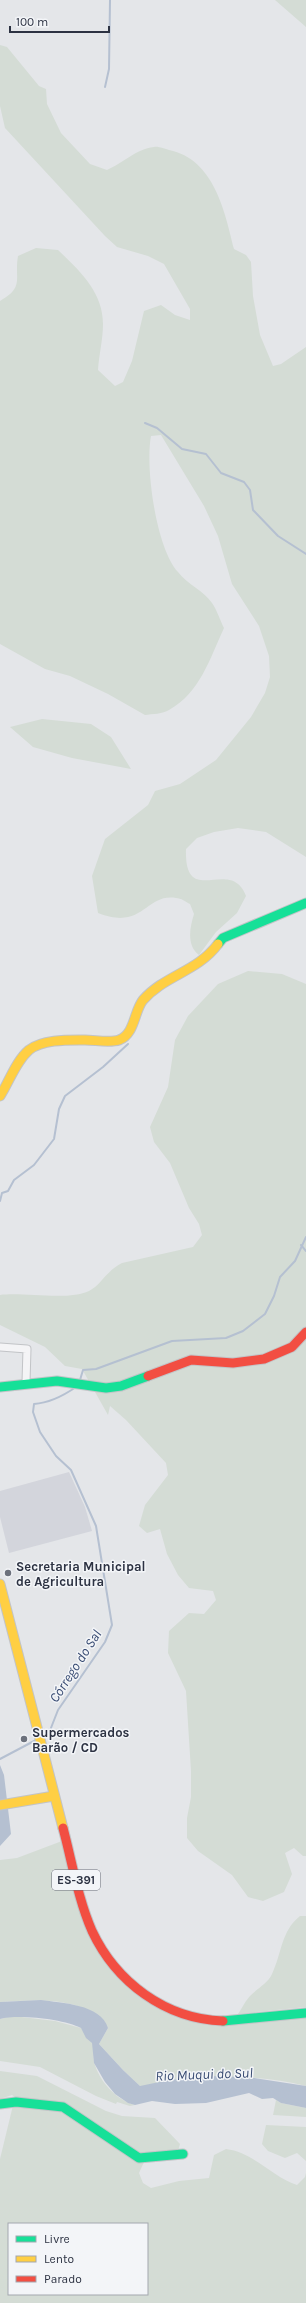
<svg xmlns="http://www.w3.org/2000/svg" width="306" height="2303" font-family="Karla,sans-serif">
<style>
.built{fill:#d3d5dc}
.green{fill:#d4dcd5;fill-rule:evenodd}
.water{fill:#b5c0d1}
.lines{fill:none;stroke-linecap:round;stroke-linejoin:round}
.stream{stroke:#b5c0d1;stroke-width:2}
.street-casing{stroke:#c2c4c7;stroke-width:9}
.fast-casing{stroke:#c2c4c7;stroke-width:11}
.slow-casing{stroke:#c2c4c7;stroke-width:11}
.jam-casing{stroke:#c2c4c7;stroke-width:11}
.street{stroke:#f4f4f6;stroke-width:7}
.fast{stroke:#16e098;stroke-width:9}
.slow{stroke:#ffcf43;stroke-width:9}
.jam{stroke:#f24e42;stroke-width:9}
.poi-dot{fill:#6c717c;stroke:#f3f5f8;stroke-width:1.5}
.labels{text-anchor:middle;stroke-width:3;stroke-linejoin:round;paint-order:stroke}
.shield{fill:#f3f5f8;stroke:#686c79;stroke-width:1}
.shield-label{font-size:12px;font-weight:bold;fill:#2c3242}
.poi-label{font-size:13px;font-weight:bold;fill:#2c3242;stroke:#f3f5f8;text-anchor:start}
.water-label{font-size:14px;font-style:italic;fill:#394c73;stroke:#f3f5f8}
</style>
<rect width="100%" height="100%" fill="#e4e6e9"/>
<path class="built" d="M69 1472 85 1507 92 1531 9 1553 0 1517V1491Z"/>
<path class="green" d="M275 0H306V27Z
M0 45 7 47 39 86 46 89 47 104 61 133 90 164 107 170C123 163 136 149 154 147 158 146 165 149 169 150 214 159 225 212 234 249L246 255 251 262 253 296 260 335 273 366 281 364 306 347V857L266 832 238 828 214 832 197 838 186 849C184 910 231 855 246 896L237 913 216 932 199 955C186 945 190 927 194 914L190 904C186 902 181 898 176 898 145 893 144 931 98 913L92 876 105 839 148 805 155 791 180 784 216 760 251 717 265 693 270 677 269 656 259 626 232 584 218 536 204 506 161 435 151 436C145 467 156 548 178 572 187 584 204 591 212 603 217 610 220 620 224 628 210 658 200 693 169 710 163 714 152 714 145 715L108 694 70 676 45 669 0 644V301C25 287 14 279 18 256L36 248 58 250C80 271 103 292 103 324 103 339 99 355 98 370L115 386 123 382 132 361 144 311 161 305 175 315 190 320V309L164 264 148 256 117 247 105 236 5 128 0 106Z
M42 719 91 724 111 737 131 769 72 758 33 747 10 727Z
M248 971 282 974 306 984V1856H303L294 1848 285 1853 292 1874 284 1892 263 1901 248 1897 232 1875 198 1851 187 1838V1818L191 1797V1771L186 1691 168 1653 169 1631 189 1613 204 1614 216 1600 213 1591 189 1588 178 1575 167 1554 160 1529 147 1533 139 1526 145 1505 168 1475 166 1463 126 1420 110 1406 108 1415 82 1369 65 1366 45 1347 0 1325V1295C24 1292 69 1301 89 1291 101 1285 106 1271 122 1263L193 1247 202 1235 199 1224 189 1208 170 1163 154 1142 150 1127 168 1087 175 1040 188 1016 218 984Z
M62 1841 95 1948 173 2015 306 2017V2086C262 2075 216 2075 171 2080 161 2081 151 2086 141 2087L123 2070 99 2044 108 2028C87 1995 34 2000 0 2002V1860L17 1858Z
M300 1916H306V2007L238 2014C242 2008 246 2000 250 1996 258 1988 268 1983 272 1974 282 1953 281 1931 300 1916Z
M13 2016 55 2021 81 2028C85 2034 88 2038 92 2043 95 2048 93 2056 94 2062 99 2081 116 2100 135 2105L130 2106 117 2102 116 2104 96 2096 40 2067 0 2061V2019Z
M0 2071 37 2076 106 2111 122 2116 155 2118 180 2144 177 2154 144 2162 139 2173 143 2183 151 2188 179 2181 209 2178 214 2155 226 2149C253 2152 271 2176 297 2185L305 2177 306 2173V2303H0V2159L15 2097 12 2095 0 2099ZM9 2224H147V2294H9Z
M276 2100 281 2103 306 2108V2117L273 2115Z
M266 2125 306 2127V2161L297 2153 285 2158 268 2151 262 2144Z"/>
<path class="water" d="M0 1765 4 1775 11 1834 0 1846Z
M41 2000C61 2003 101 2004 108 2028L99 2044 123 2070 140 2086 169 2080 207 2076 248 2077 306 2086V2108L281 2103 273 2098 262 2099 249 2093 206 2103 175 2104 152 2101 135 2105 128 2103 115 2094 105 2082 94 2063 92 2043 86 2038 81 2028C64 2019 18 2014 0 2019V2002Z"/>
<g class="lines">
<path class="stream" d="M105 87 109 69 110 0
M145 423 157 428 182 449 206 454 221 473 244 482 250 490 253 510 278 536 306 554
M0 1201 2 1193 8 1191 14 1180 34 1165 54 1139 59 1109 65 1096 103 1067 128 1044
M301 1245 306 1251
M80 1380 83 1370 96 1369 172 1341 226 1338 243 1331 265 1314 274 1296 280 1277 295 1261 306 1237
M44 1736 49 1733 58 1710 105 1642 112 1625 96 1526 71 1470 56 1456 40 1432 33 1412 34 1404C49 1403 63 1396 76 1387
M0 1759 36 1740"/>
<g class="street-casing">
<path id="street" d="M0 1347 27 1349 26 1382"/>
</g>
<g class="fast-casing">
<path id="fast" d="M218 944 223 938 306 903
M0 1387 57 1381 106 1388 121 1386 148 1376
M223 2021 306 2013
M0 2104 16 2102 63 2107 139 2158 183 2154"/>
</g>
<g class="slow-casing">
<path id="slow" d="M0 1096C9 1082 16 1061 29 1050 43 1039 69 1040 85 1040 95 1040 110 1043 119 1040 135 1034 134 1011 143 1000 165 975 197 972 218 944
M0 1584 63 1828
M0 1805 54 1796"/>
</g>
<g class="jam-casing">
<path id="jam" d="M148 1376 191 1360 233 1363 264 1359 292 1347 306 1332
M63 1828C72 1862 78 1899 92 1931 116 1982 165 2019 223 2021"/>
</g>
<use href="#street" class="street"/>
<use href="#fast" class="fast"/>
<use href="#slow" class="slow"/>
<use href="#jam" class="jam"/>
</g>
<g class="poi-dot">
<circle cx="8" cy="1573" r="4"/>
<circle cx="24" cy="1739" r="4"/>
</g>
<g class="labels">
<rect class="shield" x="52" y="1870" width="48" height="20" rx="3"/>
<g class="shield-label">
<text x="76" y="1884">ES-391</text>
</g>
<g class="poi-label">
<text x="16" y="1571">Secretaria Municipal<tspan x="16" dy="15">de Agricultura</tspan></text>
<text x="32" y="1737">Supermercados<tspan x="32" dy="15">Barão / CD</tspan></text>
</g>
<g class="water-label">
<text transform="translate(75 1666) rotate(-57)" y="5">Córrego do Sal</text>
<text transform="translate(204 2074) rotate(-2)" y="5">Rio Muqui do Sul</text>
</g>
</g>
<rect x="8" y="2223" width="140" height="72" fill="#f3f5f8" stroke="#a3a7af"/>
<rect x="16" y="2236" width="20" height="6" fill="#16e098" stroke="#a3a7af"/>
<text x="44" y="2243" font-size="12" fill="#2c3242">Livre</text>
<rect x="16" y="2256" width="20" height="6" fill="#ffcf43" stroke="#a3a7af"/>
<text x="44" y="2263" font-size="12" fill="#2c3242">Lento</text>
<rect x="16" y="2276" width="20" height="6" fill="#f24e42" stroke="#a3a7af"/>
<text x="44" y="2283" font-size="12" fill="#2c3242">Parado</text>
<path d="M10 26v6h99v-6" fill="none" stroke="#2c3242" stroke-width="2"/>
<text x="16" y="26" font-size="12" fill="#2c3242" stroke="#f3f5f8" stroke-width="3" paint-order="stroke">100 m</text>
</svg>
